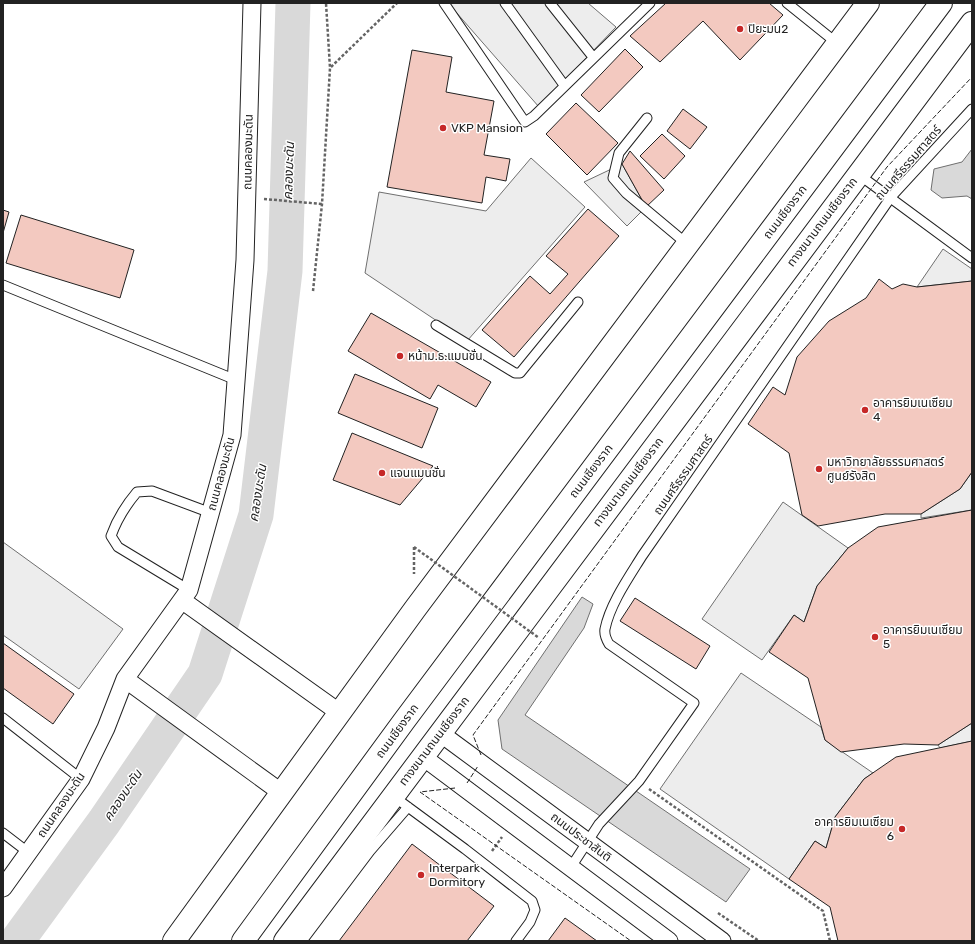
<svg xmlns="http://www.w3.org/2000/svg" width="975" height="944" font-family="Rubik,'Noto Sans Thai',sans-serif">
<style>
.parking{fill:#ededed;stroke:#6f6f6f}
.water{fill:#d9d9d9;stroke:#6f6f6f}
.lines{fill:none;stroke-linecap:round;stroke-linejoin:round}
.river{stroke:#d9d9d9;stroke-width:35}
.building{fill:#f3c9c0;stroke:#222}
.service-casing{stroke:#222;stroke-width:11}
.minor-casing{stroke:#222;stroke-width:19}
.tertiary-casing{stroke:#222;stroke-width:24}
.secondary-casing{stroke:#222;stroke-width:24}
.path{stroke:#646464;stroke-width:2.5;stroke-dasharray:3 2;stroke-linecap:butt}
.service{stroke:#fff;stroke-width:9}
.minor{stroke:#fff;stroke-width:17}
.tertiary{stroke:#fff;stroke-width:22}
.secondary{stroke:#fff;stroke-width:22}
.path-bridge{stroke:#646464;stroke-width:2.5;stroke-dasharray:3 2;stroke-linecap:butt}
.fence{stroke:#222;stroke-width:1;stroke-dasharray:5 2;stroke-linecap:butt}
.poi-dot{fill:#c62828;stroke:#fff;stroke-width:1.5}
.labels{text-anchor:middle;stroke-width:3;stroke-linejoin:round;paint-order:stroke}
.poi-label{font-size:12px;fill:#222;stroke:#fff;text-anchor:start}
.street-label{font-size:12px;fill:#222;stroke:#fff}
.water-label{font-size:13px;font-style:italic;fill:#222;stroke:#fff}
</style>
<rect width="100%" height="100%" fill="#fff"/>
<path class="parking" d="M448 3H588L616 27 539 107Z
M531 158 585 207 467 341 365 273 379 192 486 211Z
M622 164 646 207 627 226 584 182Z
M943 249 972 269V281L917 287Z
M972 472V510L921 518V514L960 489Z
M783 502 848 548 817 586 804 622 794 615 762 660 702 619Z
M3 542 123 629 79 689 3 635Z
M741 673 821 727 825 740 873 773 864 779 835 817 826 848 815 841 789 879 660 789Z
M972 723V741L940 748 938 745Z"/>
<path class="water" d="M972 149V199L967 196 942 198 931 190 934 169 962 162Z
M582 597 593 604 584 628 525 715 750 869 726 902 502 749 498 720Z"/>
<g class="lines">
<path class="river" d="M17 941 104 822 205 674 256 515 285 271 293 3"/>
</g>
<path class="building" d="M666 3H769L783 15 740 60 703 21 660 62 630 36Z
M625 49 643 67 599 112 581 95Z
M412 50 452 57 446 92 494 101 484 155 510 159 506 181 486 177 482 203 387 187Z
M576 103 618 143 587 175 546 134Z
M683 109 707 127 690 149 667 131Z
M662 134 685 156 664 179 640 156Z
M630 151 664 190 646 207 622 164Z
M588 209 619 236 514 357 482 330 530 276 550 294 568 274 546 256Z
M3 210 9 212 3 233Z
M21 215 134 250 120 298 6 263Z
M879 279 892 289 903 284 917 287 972 281V472L960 489 921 514H885L818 526 802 515 789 453 748 424 773 387 785 395 797 357 829 321 866 298Z
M371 313 491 382 476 407 438 385 430 399 348 351Z
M355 374 438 408 422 448 338 413Z
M352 433 433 466 400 505 333 480Z
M972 510V723L938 745 904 744 841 752 825 740 808 678 769 652 794 615 804 622 817 586 848 548 878 527Z
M635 598 710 646 696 669 620 621Z
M3 643 74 694 53 724 3 688Z
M972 741V941H838L830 907 789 879 815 841 826 848 835 817 864 779 896 757Z
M412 844 494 906 467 941H339Z
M565 918 597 941H548Z"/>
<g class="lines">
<g class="service-casing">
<path id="service" d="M444 3 525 122 534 116 650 3
M505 3 564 85
M550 3 593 57
M787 3 838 44
M647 118 619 153 613 178 626 193 687 244
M858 174 972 258
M3 285 236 380
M436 325 515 373H520L578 302
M189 590 118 547 111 536C117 519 126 505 137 492L152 491 211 513
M3 718 81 779
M393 796 465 849 532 901 535 910 530 922 516 941
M3 833 29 853
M571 867 599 824 639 781 694 703 609 644C606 639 604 635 605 629 610 604 629 577 642 556L891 197 972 109
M302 941 370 851 408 807"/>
</g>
<g class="minor-casing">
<path id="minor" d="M183 601 340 713
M125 679 282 793
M440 733 722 941
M423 757 669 941
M3 888 81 779 106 728 125 679 189 590 232 435 245 260 252 3"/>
</g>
<g class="tertiary-casing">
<path id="tertiary" d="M285 941 972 23"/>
</g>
<g class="secondary-casing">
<path id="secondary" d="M174 941 415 609 868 3
M243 941 404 721 941 3"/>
</g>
<path class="path" d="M331 67 397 3
M264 199 322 204
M313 291 322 204 330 68 326 3
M414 547V574
M649 789 823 911 830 941
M492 851 502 837
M718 913 759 941"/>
<use href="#service" class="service"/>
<use href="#minor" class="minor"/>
<use href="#tertiary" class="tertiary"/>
<use href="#secondary" class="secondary"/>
<path class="path-bridge" d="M414 547 539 638"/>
<path class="fence" d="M481 755 473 735 887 167 972 77
M467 783 478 766
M455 788 420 792 631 941"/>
</g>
<g class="poi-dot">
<circle cx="740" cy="29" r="4"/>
<circle cx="443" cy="128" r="4"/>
<circle cx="400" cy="356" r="4"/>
<circle cx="865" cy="410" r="4"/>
<circle cx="819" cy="469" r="4"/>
<circle cx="382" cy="473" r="4"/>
<circle cx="875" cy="637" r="4"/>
<circle cx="902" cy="829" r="4"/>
<circle cx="421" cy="875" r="4"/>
</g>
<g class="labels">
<g class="poi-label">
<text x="748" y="33">ปิยะมน2</text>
<text x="451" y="132">VKP Mansion</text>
<text x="408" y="360">หน้าม.ธ.แมนชั่น</text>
<text x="873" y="407">อาคารยิมเนเซียม<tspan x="873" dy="14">4</tspan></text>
<text x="827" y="466">มหาวิทยาลัยธรรมศาสตร์<tspan x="827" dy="14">ศูนย์รังสิต</tspan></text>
<text x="390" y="477">แจนแมนชั่น</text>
<text x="883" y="634">อาคารยิมเนเซียม<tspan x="883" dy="14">5</tspan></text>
<text x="894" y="826" text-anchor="end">อาคารยิมเนเซียม<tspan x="894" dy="14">6</tspan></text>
<text x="429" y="872">Interpark<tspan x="429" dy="14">Dormitory</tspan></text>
</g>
<g class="street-label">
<text transform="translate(248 152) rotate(-89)" y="4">ถนนคลองมะดัน</text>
<text transform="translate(908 163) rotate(-49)" y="4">ถนนศรีธรรมศาสตร์</text>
<text transform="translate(785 212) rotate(-53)" y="4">ถนนเชียงราก</text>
<text transform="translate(822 222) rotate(-53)" y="4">ทางขนานถนนเชียงราก</text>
<text transform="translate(591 471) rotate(-53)" y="4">ถนนเชียงราก</text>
<text transform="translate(221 474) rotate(-75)" y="4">ถนนคลองมะดัน</text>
<text transform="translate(683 475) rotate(-55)" y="4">ถนนศรีธรรมศาสตร์</text>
<text transform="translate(628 482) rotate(-53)" y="4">ทางขนานถนนเชียงราก</text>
<text transform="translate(397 731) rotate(-54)" y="4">ถนนเชียงราก</text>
<text transform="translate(434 741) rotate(-53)" y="4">ทางขนานถนนเชียงราก</text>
<text transform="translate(61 805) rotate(-56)" y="4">ถนนคลองมะดัน</text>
<text transform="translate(581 837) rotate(37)" y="4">ถนนประชาสันติ</text>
</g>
<g class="water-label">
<text transform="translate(288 171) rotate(-88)" y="5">คลองมะดัน</text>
<text transform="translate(257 493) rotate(-81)" y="5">คลองมะดัน</text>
<text transform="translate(122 795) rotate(-56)" y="5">คลองมะดัน</text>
</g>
</g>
<rect width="975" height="944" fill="none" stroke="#222222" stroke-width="8"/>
</svg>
